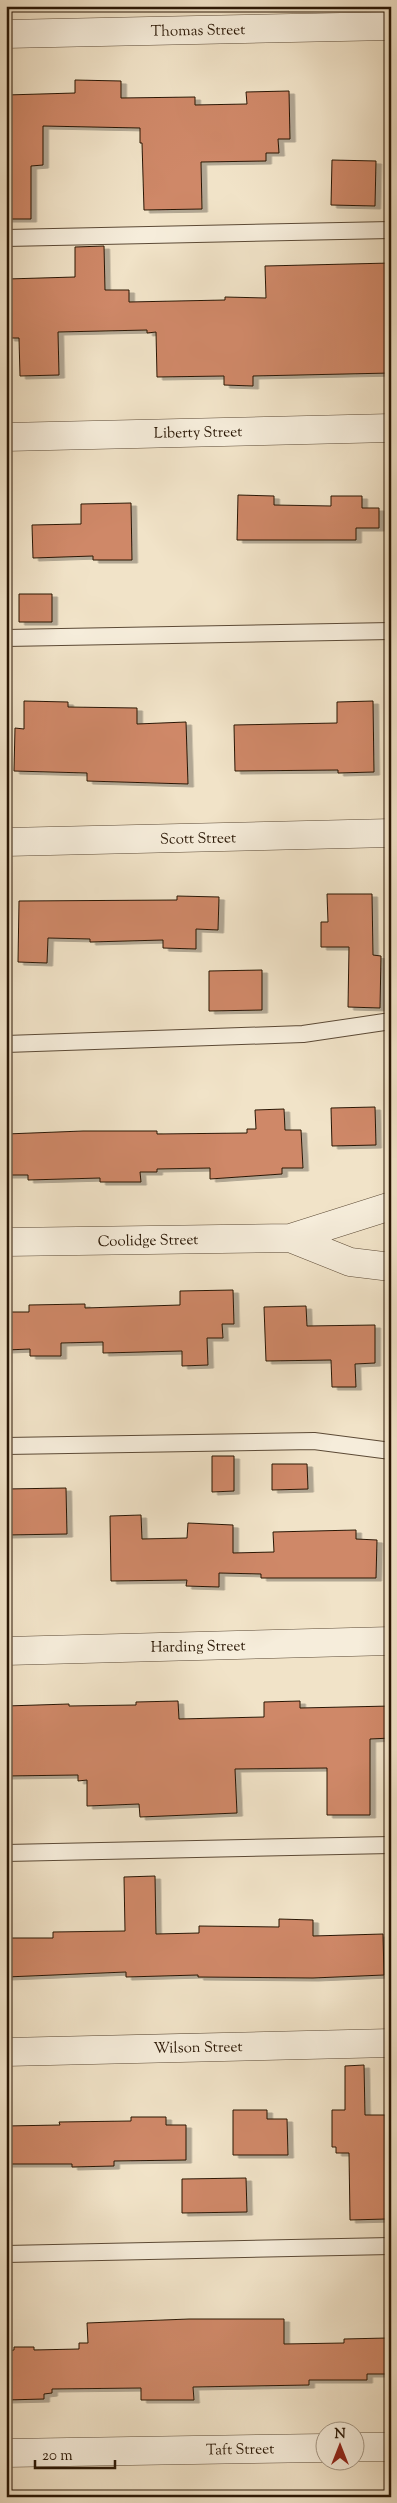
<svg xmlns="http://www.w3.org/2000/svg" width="397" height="2503" font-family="'Sorts Mill Goudy',serif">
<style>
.building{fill:#cf8868;stroke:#2a1705;filter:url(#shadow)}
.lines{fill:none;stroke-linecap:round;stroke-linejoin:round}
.service-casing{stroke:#5c4a36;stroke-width:18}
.minor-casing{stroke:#5c4a36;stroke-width:29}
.tertiary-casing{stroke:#5c4a36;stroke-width:29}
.service{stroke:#f6eddb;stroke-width:16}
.minor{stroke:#f6eddb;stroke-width:28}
.tertiary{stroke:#f6eddb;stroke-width:28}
.labels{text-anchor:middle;stroke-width:5;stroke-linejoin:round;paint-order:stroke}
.street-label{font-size:15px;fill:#2a1705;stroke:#f6eddb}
</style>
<defs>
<filter id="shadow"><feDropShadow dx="5.5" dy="3" stdDeviation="0" flood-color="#0004"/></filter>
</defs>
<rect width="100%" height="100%" fill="#f1e3c8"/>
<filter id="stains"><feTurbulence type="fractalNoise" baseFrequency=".004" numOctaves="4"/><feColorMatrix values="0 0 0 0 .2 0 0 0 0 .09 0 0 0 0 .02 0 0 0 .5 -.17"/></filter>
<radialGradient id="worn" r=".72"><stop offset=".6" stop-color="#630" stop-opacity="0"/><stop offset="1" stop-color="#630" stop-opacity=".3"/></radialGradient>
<path class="building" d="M75 80 121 81V98L195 97V105L247 104 246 92 289 91 290 139H278L279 153H266V161L201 162 202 209 144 210 142 143H140V128L43 126V165L31 166V219H6V95L75 93Z
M332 160 376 161 375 206 331 205Z
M104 246 105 290H129V302L225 300V297L266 298 265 266 391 263V373L253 376V386L224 385V376L157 377 156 332 147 333V330L58 332 59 375 20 376 19 338H9L7 279 75 277V247Z
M238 495 274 496V505L331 506V496H362V508H379V528H356V540H237Z
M131 503 132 560H93V556L33 558 32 525 81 524V504Z
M19 594H52V622H19Z
M24 701 68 702V707L137 708V724L186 722 188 784 87 781V773L14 771 15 728 24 729Z
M373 701 374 772 338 773V770L235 771 234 725 337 723V702Z
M327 894H372L373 955 381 956 380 1008 348 1007 349 947H321V922H328Z
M177 896 219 897 218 930 196 929V949L163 948V940L90 942V939L48 938 47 963 18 962 19 901 177 900Z
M262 970V1010L209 1011V971Z
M375 1107 376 1145 332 1146 331 1108Z
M284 1109 285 1130H301L303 1168H282V1174L210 1179V1168L157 1169V1172H140L141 1182H100V1178L28 1180V1175H6V1134L83 1131H157V1134L247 1133V1129H256L255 1110Z
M233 1290 234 1324H222L223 1338H207L208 1365 182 1366V1351L103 1353V1342L61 1343V1356H30V1349L6 1350V1312H29V1305L85 1304V1308L180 1305V1291Z
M306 1306 307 1326 375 1325V1363L355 1364 356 1387H332L331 1360 266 1361 264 1307Z
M212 1456H234V1491L212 1492Z
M272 1464H307L308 1489 272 1490Z
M66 1488 67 1534 6 1535V1489Z
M141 1515 142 1539 187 1538 188 1523 233 1525V1553L274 1552 273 1532 356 1530V1539L377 1540 376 1578H261V1574L219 1573V1587L186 1586 187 1580 111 1581 110 1516Z
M178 1701 179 1719 264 1717V1702L300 1701V1708L391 1706V1738L370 1739V1815H327V1768L235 1769 237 1813 140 1817 139 1804 87 1806V1780L78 1781V1775L6 1776V1706L69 1704V1706L136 1705V1702Z
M155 1876 156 1934 199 1933V1926L279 1927V1919L313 1920V1936L383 1934 384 1975 313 1978 198 1977V1975L126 1977V1972L6 1977V1938H53V1932L125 1931 124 1877Z
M364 2065 365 2115H385L386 2219 350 2220 349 2153H336V2147H332V2110H345V2066Z
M233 2110H267V2119H287L288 2155H233Z
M131 2117H166V2125H186V2160L114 2161V2166L72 2167V2164H6V2126L60 2125 59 2122 131 2121Z
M246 2178 247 2212 182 2213V2179Z
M189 2319H284V2344L344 2343V2339L387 2338V2374H367V2380H309V2385L193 2387 194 2400H141V2388L52 2389V2393L44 2394V2399L6 2400V2351L14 2350V2347H34V2350L79 2349V2343H88L87 2323Z"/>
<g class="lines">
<g class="service-casing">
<path id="service" d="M6 238 391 230
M6 638 391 631
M6 1044 303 1034 391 1021
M6 1446 314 1441 391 1451
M6 1853 391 1845
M6 2254 391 2246"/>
</g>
<g class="minor-casing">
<path id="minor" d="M6 34 391 26
M6 437 391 428
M6 842 391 833
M290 1238 350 1262 391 1267
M6 1242 290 1238 391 1206
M6 1651 391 1641
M6 2052 391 2043"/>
</g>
<g class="tertiary-casing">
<path id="tertiary" d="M354 2447H391
M6 2453 324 2448"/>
</g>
<use href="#service" class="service"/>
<use href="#minor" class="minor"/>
<use href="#tertiary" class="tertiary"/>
</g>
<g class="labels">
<g class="street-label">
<text transform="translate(198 30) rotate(-1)" y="5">Thomas Street</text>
<text transform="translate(198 432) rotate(-1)" y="5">Liberty Street</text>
<text transform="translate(198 838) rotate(-1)" y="5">Scott Street</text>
<text transform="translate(148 1240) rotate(-1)" y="5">Coolidge Street</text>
<text transform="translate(198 1646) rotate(-1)" y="5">Harding Street</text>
<text transform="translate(198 2047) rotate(-1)" y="5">Wilson Street</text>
<text transform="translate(240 2449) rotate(-1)" y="5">Taft Street</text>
</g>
</g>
<rect width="397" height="2503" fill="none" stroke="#f1e3c8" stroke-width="25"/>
<rect x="8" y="8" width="382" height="2488" fill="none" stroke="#2a1705" stroke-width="2.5"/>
<rect x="12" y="12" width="372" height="2478" fill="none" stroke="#2a1705"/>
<g transform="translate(340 2446)"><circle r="24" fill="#f6eddb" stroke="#a49785"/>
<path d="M0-4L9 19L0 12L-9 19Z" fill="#8f2418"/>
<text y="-8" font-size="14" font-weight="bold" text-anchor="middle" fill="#2a1705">N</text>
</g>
<path d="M35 2460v8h80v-8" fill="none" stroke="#2a1705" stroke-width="2.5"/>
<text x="42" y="2460" font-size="15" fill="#2a1705" stroke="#f6eddb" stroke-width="4" paint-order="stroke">20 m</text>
<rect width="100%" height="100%" filter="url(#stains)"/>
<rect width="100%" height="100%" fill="url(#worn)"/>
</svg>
